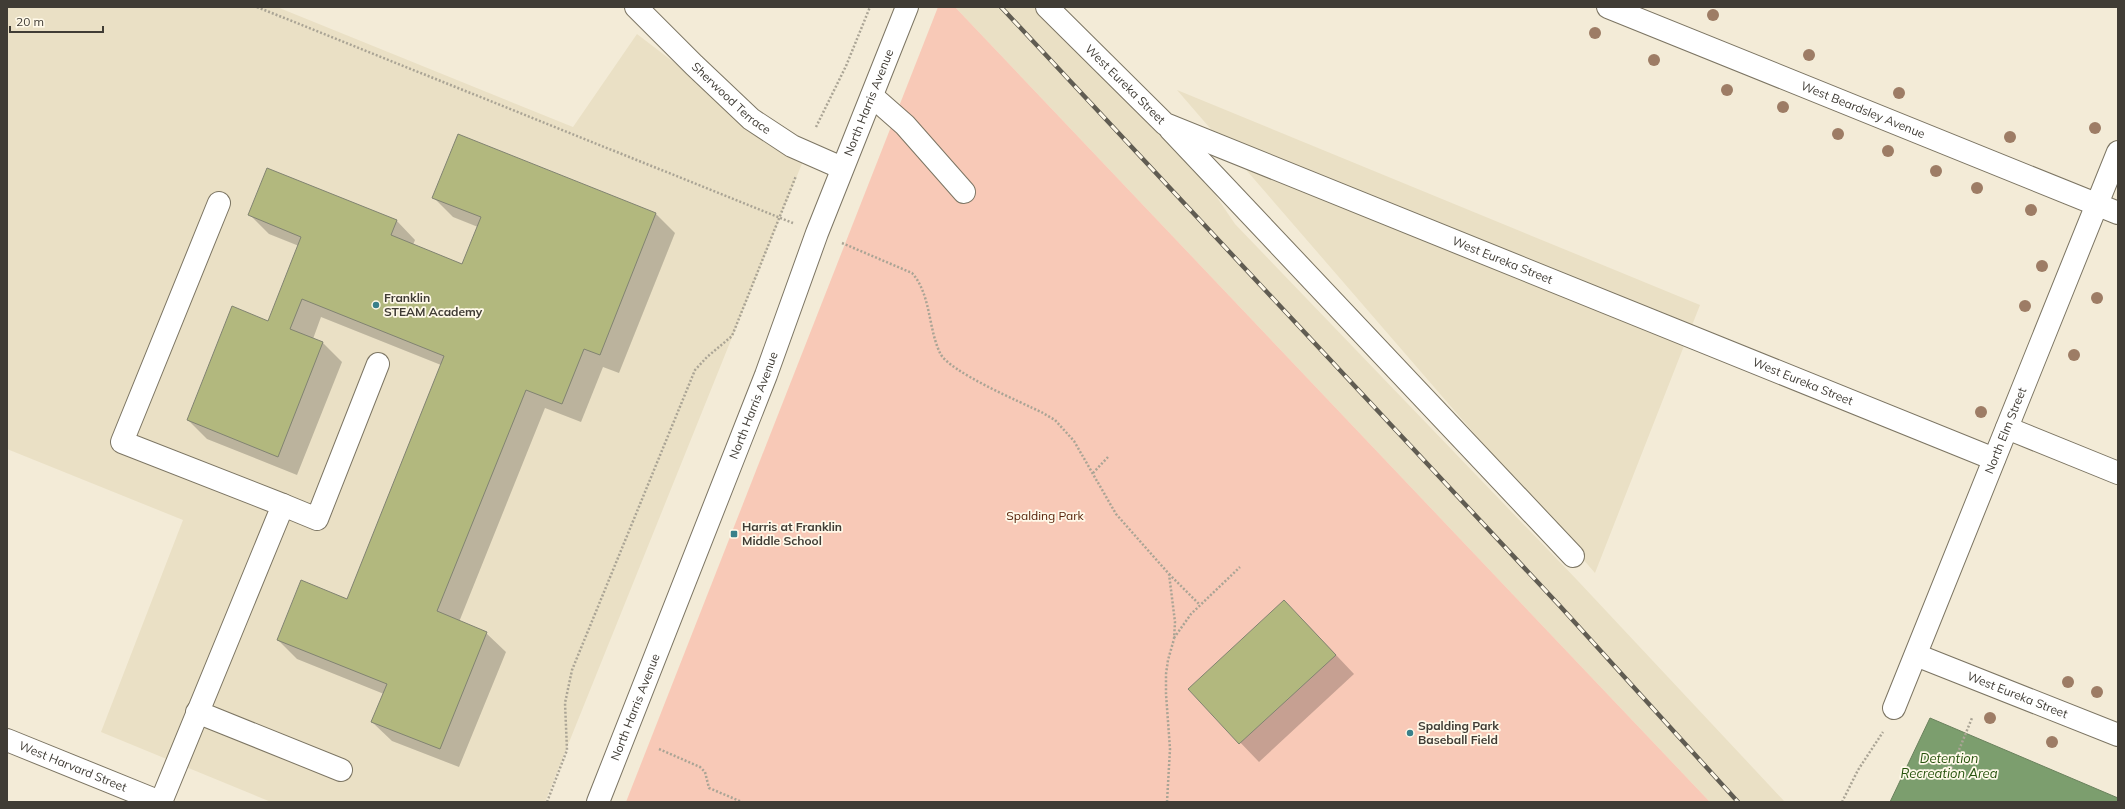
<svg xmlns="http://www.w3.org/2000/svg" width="2125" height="809" font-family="Mulish,sans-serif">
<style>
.built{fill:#eae0c5}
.green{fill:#f8c9b7}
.water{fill:#7c9e6e;stroke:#6a815d}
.shadow{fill:#0003}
.building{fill:#b2b87e;stroke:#818371}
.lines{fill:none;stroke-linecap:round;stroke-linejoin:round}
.minor-casing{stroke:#7c7563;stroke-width:24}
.path{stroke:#aaa495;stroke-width:2.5;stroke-dasharray:2 2;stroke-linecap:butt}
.minor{stroke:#fff;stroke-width:22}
.rail-casing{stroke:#605c52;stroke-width:4.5}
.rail{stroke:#fff9e9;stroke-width:3;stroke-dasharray:9;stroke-linecap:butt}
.tree{fill:#9d7c65}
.poi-dot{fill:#39808a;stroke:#fff9e9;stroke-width:1.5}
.labels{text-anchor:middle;stroke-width:3.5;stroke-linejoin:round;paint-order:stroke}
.street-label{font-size:12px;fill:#403c35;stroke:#fff9e9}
.poi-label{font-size:12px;font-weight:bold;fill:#403c35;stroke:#fff9e9;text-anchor:start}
.park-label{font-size:12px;fill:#562108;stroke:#fff9e9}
.water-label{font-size:13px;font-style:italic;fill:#27530d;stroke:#fff9e9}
</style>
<rect width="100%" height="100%" fill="#f3ebd7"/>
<path class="built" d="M7 7H277L573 127 637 34 803 161 545 802H271L101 732 183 520 7 449Z
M955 7H1050L1193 162 1235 224 1578 581 1785 802H1710Z
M1177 90 1700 305 1595 573Z"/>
<path class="green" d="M938 7H955L1710 802H626Z"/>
<path class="water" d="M1930 718 2118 798V802H1890Z"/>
<path class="shadow" d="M458 135 656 214 675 233 619 373 603 367 581 422 545 408 459 622 486 633 506 652 459 767 392 741 372 722 384 694 297 659 278 640 347 600 441 365 321 317 313 339 323 343 342 362 297 475 207 439 188 420 269 322 299 246 269 234 250 215 396 220 415 240 413 245 463 265 478 227 453 217 434 198Z
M1303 620 1354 674 1259 762 1189 689Z"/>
<path class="building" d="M458 134 656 213 600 355 584 349 562 404 526 390 437 611 487 632 440 749 371 722 387 684 277 640 301 580 347 599 444 356 302 299 290 329 323 342 278 457 187 420 232 306 268 321 301 237 248 215 267 168 397 220 391 235 462 264 481 217 432 198Z
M1284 600 1336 655 1239 744 1188 689Z"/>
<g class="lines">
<g class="minor-casing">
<g id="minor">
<path id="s1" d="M636 7 694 65 751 119 792 146 842 168"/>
<path id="s2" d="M1047 7 1165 124 1994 459"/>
<path id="s3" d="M1608 7 2118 213"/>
<path d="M872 96 905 125 964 192"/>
<path d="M1170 129 1573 556"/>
<path d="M2007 428 2118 473"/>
<path d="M283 505 317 519 378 364"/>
<path id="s4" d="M1916 655 2118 735"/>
<path id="s5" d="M1894 708 2118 152"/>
<path d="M197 712 341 770"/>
<path id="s6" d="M7 740 160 802"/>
<path d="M161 802 283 505 122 442 219 203"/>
<path id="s7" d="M598 802 766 375 817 233 907 7"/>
</g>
</g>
<path class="path" d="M257 7 793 223
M816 127 846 66 870 7
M842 243 912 273C931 294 928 328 940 353 949 372 1021 402 1043 413L1055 420 1074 441 1116 514 1169 574 1175 622 1174 639 1168 660 1166 674V694L1170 749 1167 802
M1093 473 1108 457
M1169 574 1200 605
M1174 638 1191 614 1240 567
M659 749 700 767 705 772 709 788 742 802
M1950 772 1972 718
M547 802 567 750 565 703 572 670 695 370 707 357 732 336 796 176
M1842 802 1858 770 1883 732"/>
<use href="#minor" class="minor"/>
<g class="rail-casing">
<path id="rail" d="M1001 7 1559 605 1738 802"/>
</g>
<use href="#rail" class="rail"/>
</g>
<g class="tree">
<circle cx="1713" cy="15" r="6"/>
<circle cx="1595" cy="33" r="6"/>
<circle cx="1809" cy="55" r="6"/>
<circle cx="1654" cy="60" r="6"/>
<circle cx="1727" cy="90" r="6"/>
<circle cx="1899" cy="93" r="6"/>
<circle cx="1783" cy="107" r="6"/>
<circle cx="2095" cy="128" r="6"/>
<circle cx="1838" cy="134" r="6"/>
<circle cx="2010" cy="137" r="6"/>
<circle cx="1888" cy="151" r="6"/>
<circle cx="1936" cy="171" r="6"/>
<circle cx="1977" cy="188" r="6"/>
<circle cx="2031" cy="210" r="6"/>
<circle cx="2042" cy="266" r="6"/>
<circle cx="2097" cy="298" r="6"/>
<circle cx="2025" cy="306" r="6"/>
<circle cx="2074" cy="355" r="6"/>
<circle cx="1981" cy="412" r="6"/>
<circle cx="2068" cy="682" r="6"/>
<circle cx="2097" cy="692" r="6"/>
<circle cx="1990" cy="718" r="6"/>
<circle cx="2052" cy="742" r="6"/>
</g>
<g class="poi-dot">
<circle cx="376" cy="305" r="4"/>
<rect x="730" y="530" width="8" height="8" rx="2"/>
<circle cx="1410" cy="733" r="4"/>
</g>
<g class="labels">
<g class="street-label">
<text dy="4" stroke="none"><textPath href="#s2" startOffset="110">West Eureka Street</textPath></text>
<text dy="4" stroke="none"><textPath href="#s1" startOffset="132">Sherwood Terrace</textPath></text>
<text dy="4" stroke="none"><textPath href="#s7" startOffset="750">North Harris Avenue</textPath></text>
<text dy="4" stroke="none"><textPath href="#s3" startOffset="275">West Beardsley Avenue</textPath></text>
<text dy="4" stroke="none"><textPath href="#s2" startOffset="530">West Eureka Street</textPath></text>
<text dy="4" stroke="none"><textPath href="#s2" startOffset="854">West Eureka Street</textPath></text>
<text dy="4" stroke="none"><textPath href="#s7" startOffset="426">North Harris Avenue</textPath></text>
<text dy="4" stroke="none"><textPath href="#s5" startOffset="299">North Elm Street</textPath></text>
<text dy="4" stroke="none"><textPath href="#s4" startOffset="109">West Eureka Street</textPath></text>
<text dy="4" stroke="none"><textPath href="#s7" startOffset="102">North Harris Avenue</textPath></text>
<text dy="4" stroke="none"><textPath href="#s6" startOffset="71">West Harvard Street</textPath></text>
</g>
<g class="poi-label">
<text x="384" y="302">Franklin<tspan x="384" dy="14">STEAM Academy</tspan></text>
<text x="742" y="531">Harris at Franklin<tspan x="742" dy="14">Middle School</tspan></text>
<text x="1418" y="730">Spalding Park<tspan x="1418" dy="14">Baseball Field</tspan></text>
</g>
<g class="park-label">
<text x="1045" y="520">Spalding Park</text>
</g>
<g class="water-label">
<text x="1949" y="763">Detention<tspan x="1949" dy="15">Recreation Area</tspan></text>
</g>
</g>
<rect width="2125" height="809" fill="none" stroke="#403c35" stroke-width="16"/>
<path d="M10 26v6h93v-6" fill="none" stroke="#403c35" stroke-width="2"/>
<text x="16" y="26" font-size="12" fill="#403c35" stroke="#fff9e9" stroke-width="3" paint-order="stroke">20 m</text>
</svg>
